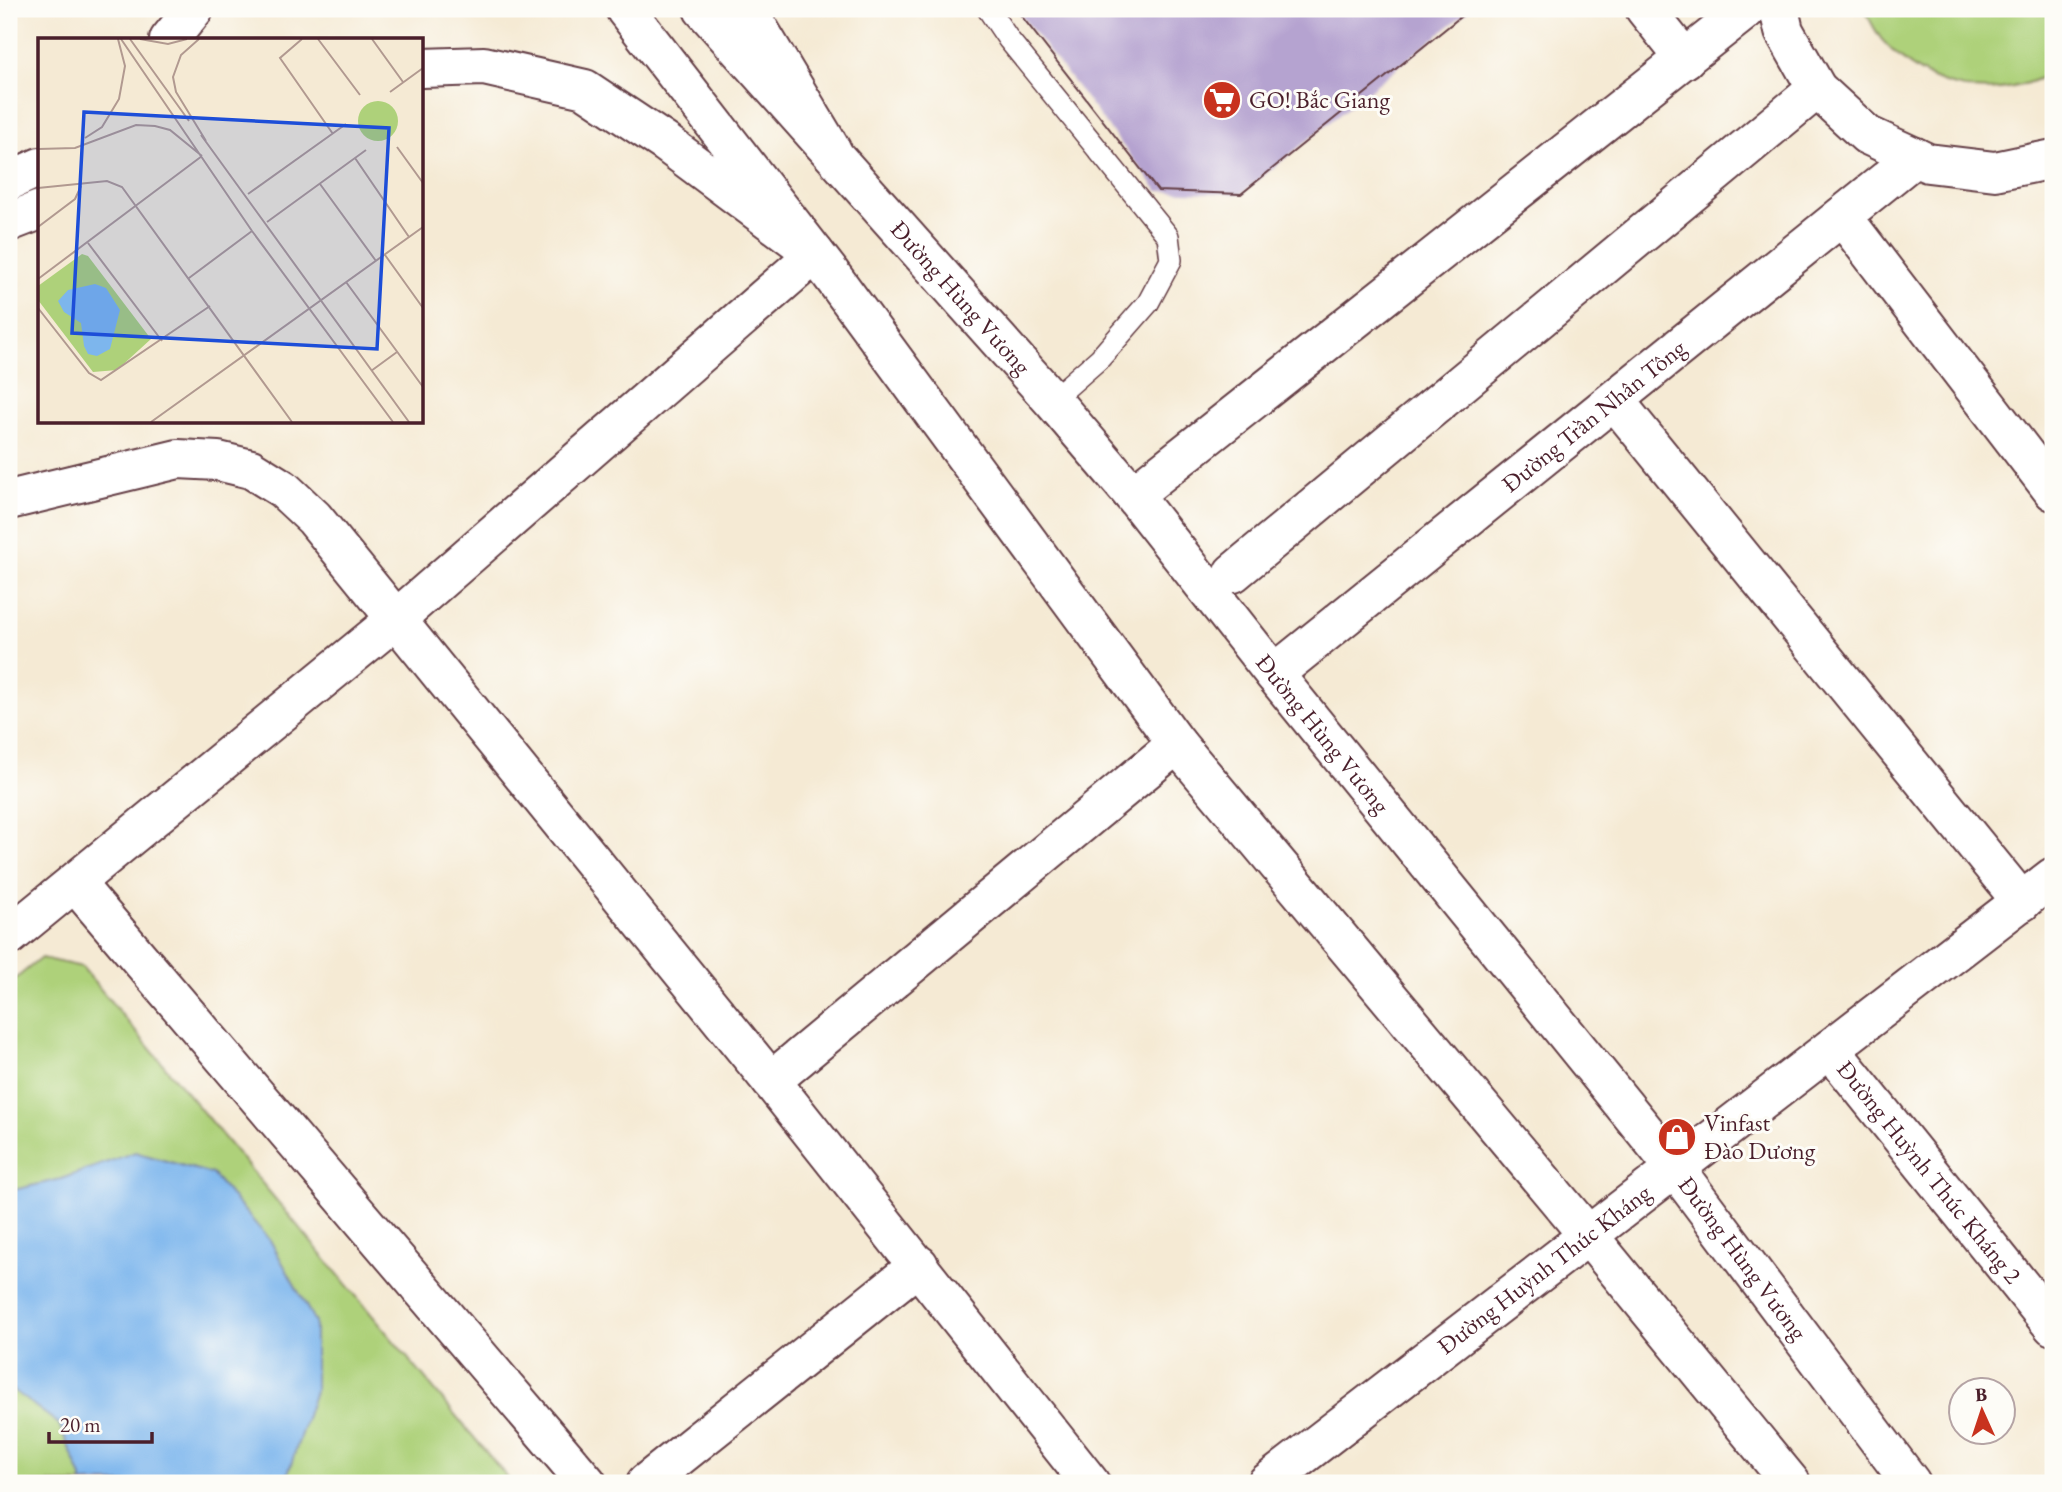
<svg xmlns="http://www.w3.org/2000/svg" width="2062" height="1492" font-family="'EB Garamond',serif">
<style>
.green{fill:#aed17a;stroke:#7c7852;stroke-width:2}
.water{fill:#7db6ed;stroke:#646a8c;stroke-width:2}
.building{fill:#b5a3d0}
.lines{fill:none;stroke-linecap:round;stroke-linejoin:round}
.lane-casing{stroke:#643d44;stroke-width:24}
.street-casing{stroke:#643d44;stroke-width:42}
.secondary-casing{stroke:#643d44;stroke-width:42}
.highway-casing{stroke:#643d44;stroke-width:42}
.lane{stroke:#fff;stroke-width:21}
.street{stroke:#fff;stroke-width:38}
.secondary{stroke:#fff;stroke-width:38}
.highway{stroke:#fff;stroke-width:38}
.labels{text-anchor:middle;stroke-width:6;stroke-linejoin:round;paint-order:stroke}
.poi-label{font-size:24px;fill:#4a1f2b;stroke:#fdfcf7;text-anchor:start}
.street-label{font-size:24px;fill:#4a1f2b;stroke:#fdfcf7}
.inset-road{fill:none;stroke:#b19990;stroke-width:2}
.view{fill:#1d4ed8;fill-opacity:0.15;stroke:#1d4ed8;stroke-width:3.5}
.inset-edge{fill:none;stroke:#4a1f2b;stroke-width:3.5}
</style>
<rect width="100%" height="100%" fill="#fdfcf7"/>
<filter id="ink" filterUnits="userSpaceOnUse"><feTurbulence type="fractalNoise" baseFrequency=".0143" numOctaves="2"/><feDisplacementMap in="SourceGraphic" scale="14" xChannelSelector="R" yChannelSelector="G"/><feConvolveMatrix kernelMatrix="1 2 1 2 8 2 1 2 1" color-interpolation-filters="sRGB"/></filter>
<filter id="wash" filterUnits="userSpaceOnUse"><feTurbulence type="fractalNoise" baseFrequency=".00686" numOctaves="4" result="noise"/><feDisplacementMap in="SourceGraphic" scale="28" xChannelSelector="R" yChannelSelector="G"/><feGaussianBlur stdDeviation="1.57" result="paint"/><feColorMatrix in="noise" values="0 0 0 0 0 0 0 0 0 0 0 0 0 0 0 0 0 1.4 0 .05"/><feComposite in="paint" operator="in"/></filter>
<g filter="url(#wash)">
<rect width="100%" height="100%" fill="#f5ead4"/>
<path class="green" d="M1864 9H2053V72C1993 104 1929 92 1883 41 1875 32 1870 19 1864 9Z
M41 958 82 967 512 1483H9V984Z"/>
<path class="water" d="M135 1152 212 1174 270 1240 315 1322V1391L285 1483H82V1478L59 1424 9 1387V1191L61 1179Z"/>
<g id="blocks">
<path class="building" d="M1016 9H1470L1241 194 1158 191Z"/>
</g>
</g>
<g filter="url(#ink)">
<use href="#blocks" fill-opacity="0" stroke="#643d44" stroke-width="2"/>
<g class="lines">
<g class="lane-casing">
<path id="lane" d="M988 9 1009 40 1168 236 1171 260 1148 303 1100 358 1052 400"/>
</g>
<g class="street-casing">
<g id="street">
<path d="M1645 9 1685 59"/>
<path d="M1779 9 1784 31 1817 89 1867 135 1928 163 1995 171 2053 159"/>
<path d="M1842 216 2053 491"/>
<path d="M1615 401 2022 902"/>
<path d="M1133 495 1747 9"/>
<path d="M9 500 178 459 218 461 251 469 283 489 314 518 771 1081 1090 1483"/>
<path d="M1233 573 1817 89"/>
<path id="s1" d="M1274 674 1915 157"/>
<path d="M75 883 587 1483"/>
<path d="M9 936 396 619 815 254"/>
<path id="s2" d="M1830 1049 2053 1326"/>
<path d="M771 1081 1177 744"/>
<path d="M646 1483 919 1265"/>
<path id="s3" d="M1267 1483 2053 877"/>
</g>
</g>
<g class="secondary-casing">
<g id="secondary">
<path d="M625 9 830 273 1177 744 1587 1234 1791 1483"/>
<path id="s4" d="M703 9 1052 400 1133 495 1274 674 1674 1167 1911 1483"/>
</g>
</g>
<g class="highway-casing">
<path id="highway" d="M747 9 832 151
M169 40 194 9
M422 68 484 66 585 89 666 143 815 254
M9 181 40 167
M9 222 40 210"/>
</g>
<use href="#lane" class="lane"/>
<use href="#street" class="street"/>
<use href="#secondary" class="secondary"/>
<use href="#highway" class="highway"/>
</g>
</g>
<defs>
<g id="supermarket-disc" transform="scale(2.0125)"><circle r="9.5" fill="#c8321e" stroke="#fdfcf7"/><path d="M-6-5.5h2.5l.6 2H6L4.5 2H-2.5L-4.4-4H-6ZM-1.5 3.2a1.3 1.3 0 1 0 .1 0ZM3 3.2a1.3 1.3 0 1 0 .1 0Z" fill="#fff"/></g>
<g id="shop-disc" transform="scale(2.0125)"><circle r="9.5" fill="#c8321e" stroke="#fdfcf7"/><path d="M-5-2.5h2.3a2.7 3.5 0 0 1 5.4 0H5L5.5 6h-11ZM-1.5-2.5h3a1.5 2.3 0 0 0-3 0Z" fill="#fff"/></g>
</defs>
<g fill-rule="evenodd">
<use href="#supermarket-disc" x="1222" y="100"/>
<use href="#shop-disc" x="1677" y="1137"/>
</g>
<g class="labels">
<g class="poi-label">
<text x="1249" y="108">GO! Bắc Giang</text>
<text x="1704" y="1131">Vinfast<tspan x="1704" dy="28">Đào Dương</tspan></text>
</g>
<g class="street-label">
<text dy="8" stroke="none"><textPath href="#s4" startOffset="387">Đường Hùng Vương</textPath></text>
<text dy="8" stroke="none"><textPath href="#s1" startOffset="411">Đường Trần Nhân Tông</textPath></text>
<text dy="8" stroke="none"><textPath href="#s4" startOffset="954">Đường Hùng Vương</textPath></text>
<text dy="8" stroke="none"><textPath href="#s2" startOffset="158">Đường Huỳnh Thúc Kháng 2</textPath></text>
<text dy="8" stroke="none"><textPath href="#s4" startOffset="1626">Đường Hùng Vương</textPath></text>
<text dy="8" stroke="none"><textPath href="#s3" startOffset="350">Đường Huỳnh Thúc Kháng</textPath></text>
</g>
</g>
<g transform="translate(38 38)">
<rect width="385" height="385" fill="#f5ead4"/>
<path d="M320 83a20 20 0 1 1 40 0a20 20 0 1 1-40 0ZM44 216 50 218 113 301 79 332 55 334 0 262V248Z" fill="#aed17a"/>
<path d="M57 246 68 250 82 272 72 311 59 318 50 316 46 308 43 285 26 274 20 263 30 252Z" fill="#7db6ed"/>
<path class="inset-road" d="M83 1 214 193 355 384M92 1 151 83M102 1 130 6 149 1M161 1 143 17 135 39 138 54 168 103M264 1 242 20 295 96M280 1 322 57M334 1 365 44M352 54 385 30M163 97 371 384M47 100 64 89 81 61 87 28 80 1M359 109 385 145M0 111 37 110 98 87 117 88 132 92 164 118M317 120 371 199M282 146 338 223M0 150 69 143 84 149 254 384M210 156 308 86M229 184 328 112M0 189 37 161 43 148M50 205 124 303M347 217 385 270M151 240 214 193M0 241 164 118M308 244 385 349M0 270 51 335 63 342 172 268M333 333 359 314M113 384 385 189"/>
<path class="view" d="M46 74 351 90 339 311 34 295Z"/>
<rect width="385" height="385" class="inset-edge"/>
</g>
<rect width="2062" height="1492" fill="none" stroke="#fdfcf7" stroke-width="35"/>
<g transform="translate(1982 1411) rotate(357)"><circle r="33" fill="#fdfcf7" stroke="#b5a4a5" stroke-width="2"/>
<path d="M0-5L12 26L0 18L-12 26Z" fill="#c8321e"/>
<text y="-10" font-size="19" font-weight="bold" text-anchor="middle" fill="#4a1f2b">B</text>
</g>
<path d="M49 1432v10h103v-10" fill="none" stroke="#4a1f2b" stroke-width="3.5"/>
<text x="60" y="1432" font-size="21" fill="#4a1f2b" stroke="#fdfcf7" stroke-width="5" paint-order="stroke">20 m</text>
</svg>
